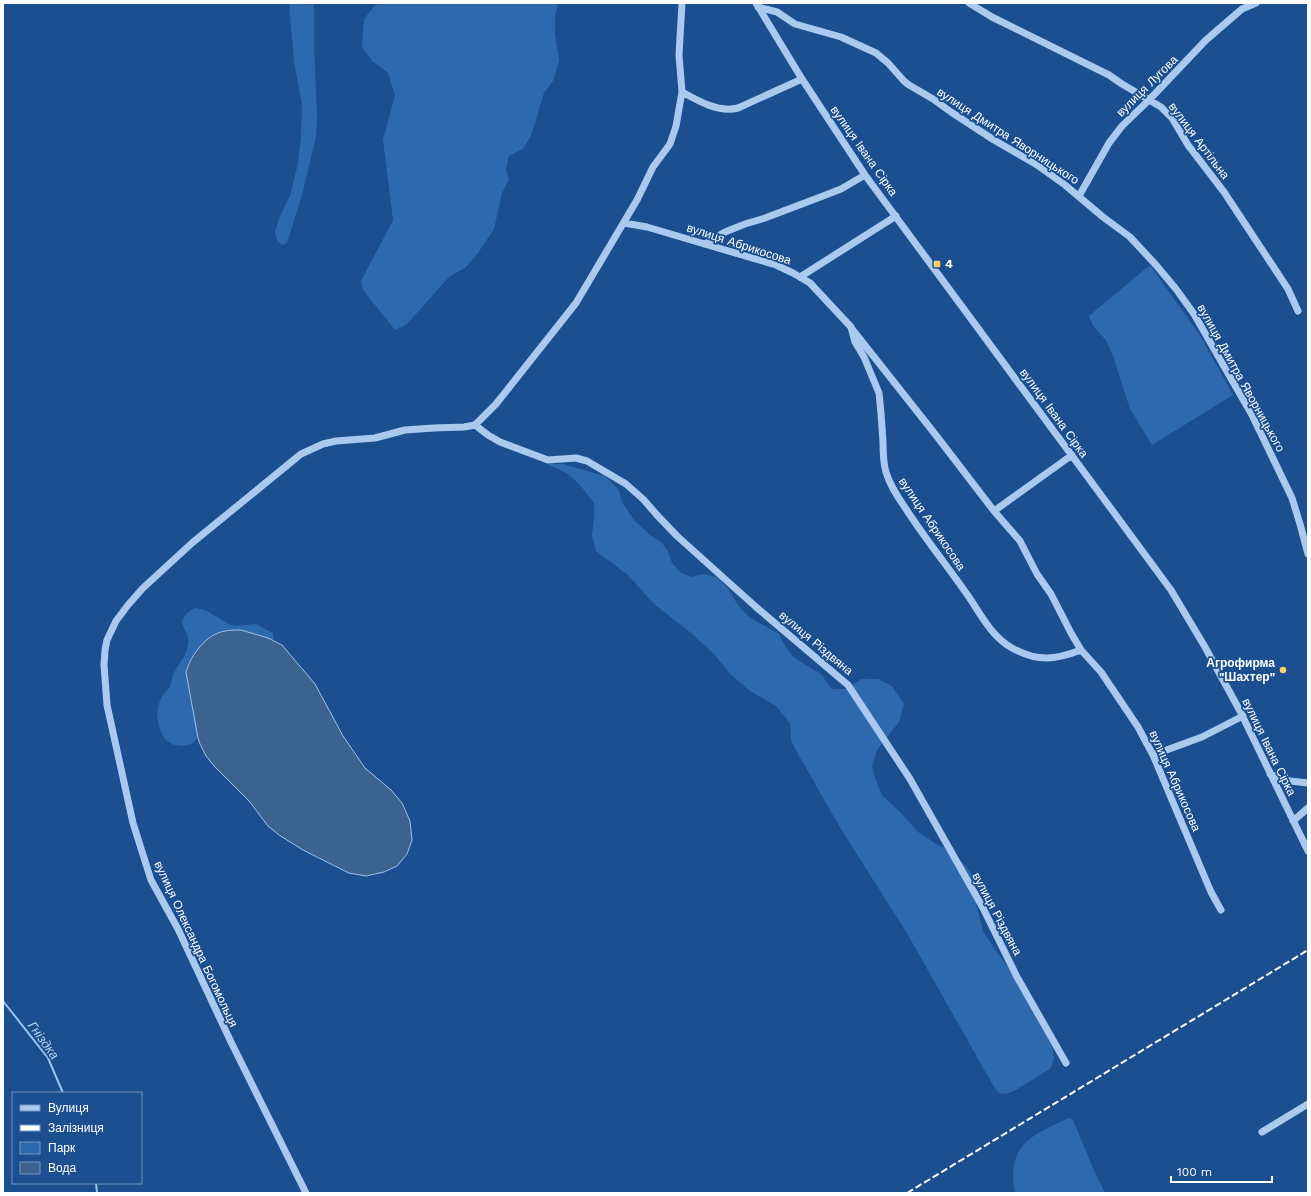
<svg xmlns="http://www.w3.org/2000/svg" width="1311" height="1196" font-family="'Work Sans',sans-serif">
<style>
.green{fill:#2e69ad}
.water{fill:#3c6290;stroke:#9cc4f0}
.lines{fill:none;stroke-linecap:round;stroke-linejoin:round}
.stream{stroke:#9cc4f0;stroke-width:2}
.minor{stroke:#a9c9ee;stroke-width:7}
.rail{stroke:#fff;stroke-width:2;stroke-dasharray:7 3;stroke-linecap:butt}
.poi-dot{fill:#ffd166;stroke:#1b4f8f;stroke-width:1.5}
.labels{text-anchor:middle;stroke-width:3.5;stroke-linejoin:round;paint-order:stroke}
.street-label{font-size:12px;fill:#fff;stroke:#1b4f8f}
.poi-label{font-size:12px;font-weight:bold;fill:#fff;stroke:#1b4f8f;text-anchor:start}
.water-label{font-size:13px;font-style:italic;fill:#b5d3f5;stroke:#1b4f8f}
</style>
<rect width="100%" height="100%" fill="#1b4f8f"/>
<path class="green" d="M289 3H314V46L317 116 316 137 302 195 287 243 282 245 277 240 275 232 280 216 290 196 298 163 301 135 302 105 294 62Z
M377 3H558L555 16V34L559 61 553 81 544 93 531 136 523 149 509 156 506 169 509 179 502 193 494 229 478 253 465 268 449 277 407 324 395 330 363 290 361 281 393 220 383 140 395 95 388 73 372 61 362 47 364 19Z
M1150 265 1201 337 1233 395 1152 445 1130 409 1114 359 1106 340 1093 326 1089 316Z
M547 464H563L605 476 619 490 622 502 634 520 650 535 662 543 668 551 672 563 681 573 692 577 703 574 717 577 728 589 738 605 749 617 779 634 785 646 794 658 821 674 832 689H845L862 679H878L892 686 904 704 899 722 877 750 872 766 875 777 882 795 901 813 918 832 938 845 948 849 965 865 974 878 975 900 983 931 993 947 1008 967 1052 1046 1054 1059 1050 1069 1014 1091 1006 1094 999 1093 994 1087 908 935 841 829 798 754 791 740 790 723 776 706 750 691 730 674 714 654 691 633 654 604 628 575 596 551 592 536 594 518V503L580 485 568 474Z
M194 608 205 610 229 624 235 626 256 624 273 633 274 640 241 630 209 638 189 662 186 672 198 738C192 745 186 747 176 745 169 744 164 739 161 732 156 720 156 707 162 696 164 693 168 690 170 687 172 681 172 675 176 669 181 660 186 657 188 645 192 628 169 625 194 608Z
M1069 1118 1073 1120 1093 1168 1105 1193H1015C1006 1144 1031 1136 1069 1118Z"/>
<path class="water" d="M241 630 268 638 282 645 315 684 343 736 365 768 391 790 402 803 410 821 412 840 407 854 397 866 384 872 366 876 349 873 303 850 279 835 268 826 249 801 215 767 206 756 200 744 198 738 186 672C191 655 206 634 225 631 230 630 236 630 241 630Z"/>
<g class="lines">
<path class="stream" d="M3 1001 48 1058 63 1093
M96 1183 97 1193"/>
<path class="minor" d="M756 3 802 79 865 175 1171 590 1205 647 1240 711 1308 851
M969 3 992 17 1109 75 1122 84 1161 107 1172 118 1188 145 1224 192 1288 289 1298 311
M758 7 777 12 795 24 841 37 876 53 888 63 904 81 909 85 933 99 951 112 994 140 1037 165 1065 185 1103 217 1130 237 1156 265 1176 289 1194 314 1252 415 1292 498 1300 524 1308 554
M682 92C698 101 719 113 738 108L802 79
M1079 196 1109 143 1122 126 1150 99 1206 40 1242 9 1256 3
M624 223 647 227 776 265 793 273 810 283 851 327 855 342 864 357 879 393C881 410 882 426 883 442 883 451 883 462 886 472 890 486 898 497 906 509 924 537 945 563 964 590 979 610 989 635 1012 648 1038 662 1055 660 1081 650
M705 244 725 232 745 224 765 218 823 196 841 189 865 175
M800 277 896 216
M852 329 935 434 994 511 1020 541 1037 574 1051 594 1071 633 1081 650 1101 672 1138 727 1153 755 1211 892 1221 910
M475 425 488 435 500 442 548 460 576 458 587 461 626 484 644 500 656 514 677 536 756 607 848 685 910 779 983 908 1017 977 1066 1063
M994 511 1072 455
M1153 755 1202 737 1243 716
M1270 774 1290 781 1308 783
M1293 821 1308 808
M1262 1132 1308 1104
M306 1193 231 1042 178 929 151 880 133 823 107 705 104 665 105 650 107 640 116 621 128 605 143 588 192 543 301 454 323 444 336 441 375 438 405 430 434 428 464 427 475 425 496 404 576 303 637 200 653 167 670 144 676 126 682 92 679 55 682 3"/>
<path class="rail" d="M907 1193 1308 950"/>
</g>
<g class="poi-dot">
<rect x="933" y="260" width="8" height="8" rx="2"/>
<circle cx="1283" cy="670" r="4"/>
</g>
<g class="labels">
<g class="street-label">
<text transform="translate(1147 86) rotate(-45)" y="4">вулиця Лугова</text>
<text transform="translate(1008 136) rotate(33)" y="4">вулиця Дмитра Яворницького</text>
<text transform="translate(1199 141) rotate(53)" y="4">вулиця Артільна</text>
<text transform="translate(864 151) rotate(55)" y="4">вулиця Івана Сірка</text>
<text transform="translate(739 244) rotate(18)" y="4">вулиця Абрикосова</text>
<text transform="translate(1241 378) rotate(61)" y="4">вулиця Дмитра Яворницького</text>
<text transform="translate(1054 413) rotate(54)" y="4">вулиця Івана Сірка</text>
<text transform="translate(932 524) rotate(56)" y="4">вулиця Абрикосова</text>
<text transform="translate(816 643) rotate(40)" y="4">вулиця Різдвяна</text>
<text transform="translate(1269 747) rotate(64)" y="4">вулиця Івана Сірка</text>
<text transform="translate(1175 781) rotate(66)" y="4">вулиця Абрикосова</text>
<text transform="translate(997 914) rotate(62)" y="4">вулиця Різдвяна</text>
<text transform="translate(196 944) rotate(65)" y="4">вулиця Олександра Богомольця</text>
</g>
<g class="poi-label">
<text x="945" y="268">4</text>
<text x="1275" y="667" text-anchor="end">Агрофирма<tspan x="1275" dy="14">"Шахтер"</tspan></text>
</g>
<g class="water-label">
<text transform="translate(44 1040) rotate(54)" y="5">Гніздка</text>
</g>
</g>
<rect width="1311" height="1196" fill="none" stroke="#ffffff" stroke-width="8"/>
<rect x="12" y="1092" width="130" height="92" fill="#1b4f8f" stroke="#7695bc"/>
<rect x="20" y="1105" width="20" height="6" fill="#a9c9ee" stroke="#7695bc"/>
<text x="48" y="1112" font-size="12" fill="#ffffff">Вулиця</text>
<rect x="20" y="1125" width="20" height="6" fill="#ffffff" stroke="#7695bc"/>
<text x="48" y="1132" font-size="12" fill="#ffffff">Залізниця</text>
<rect x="20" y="1142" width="20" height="12" fill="#2e69ad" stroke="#7695bc"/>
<text x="48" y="1152" font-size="12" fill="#ffffff">Парк</text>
<rect x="20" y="1162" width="20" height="12" fill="#3c6290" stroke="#7695bc"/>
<text x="48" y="1172" font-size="12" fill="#ffffff">Вода</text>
<path d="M1171 1176v6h101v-6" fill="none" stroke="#ffffff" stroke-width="2"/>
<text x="1177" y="1176" font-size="12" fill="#ffffff" stroke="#1b4f8f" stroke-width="3" paint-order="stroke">100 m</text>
</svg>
